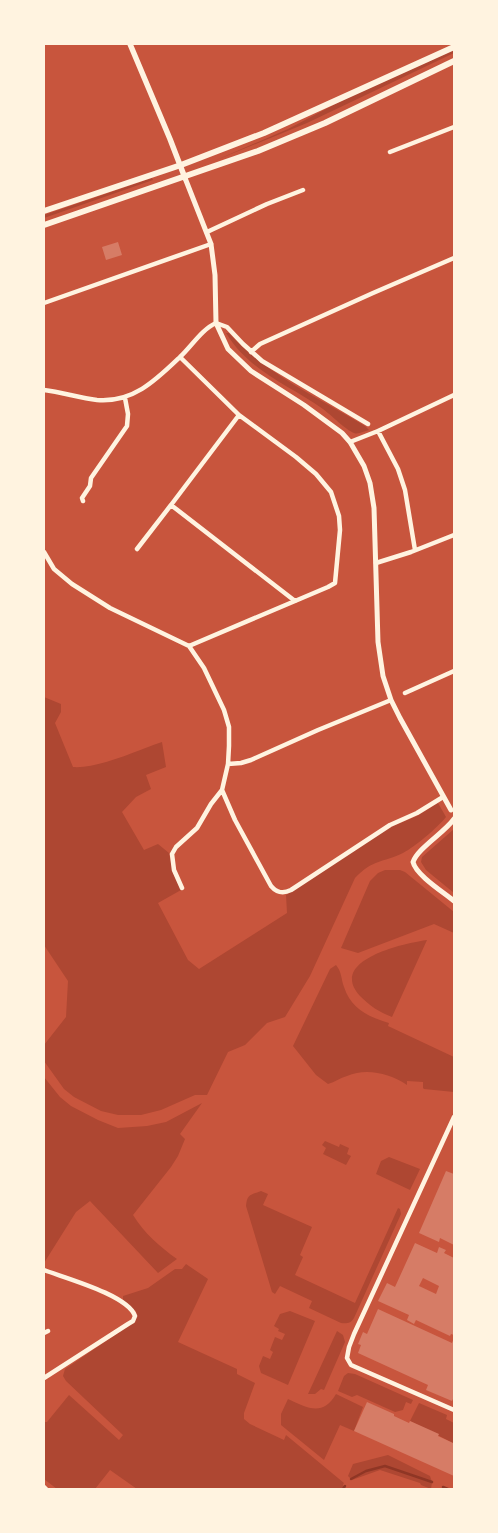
<svg xmlns="http://www.w3.org/2000/svg" width="498" height="1533" font-family="'IBM Plex Serif',serif">
<style>
.green{fill:#ae4732}
.lines{fill:none;stroke-linecap:round;stroke-linejoin:round}
.stream{stroke:#8f3625;stroke-width:2.5}
.building{fill:#d67c66;fill-rule:evenodd}
.minor{stroke:#fff3e0;stroke-width:4.5}
.tertiary{stroke:#fff3e0;stroke-width:5}
.secondary{stroke:#fff3e0;stroke-width:5.5}
.primary{stroke:#fff3e0;stroke-width:6}
</style>
<rect width="100%" height="100%" fill="#c8553d"/>
<path class="green" d="M454 50V53L307 123 214 161 288 129 343 100Z
M152 178 153 180 44 218V215Z
M226 333H229C263 372 320 399 365 426L369 430C364 431 358 435 354 433 346 430 331 415 323 409 288 384 250 372 226 333Z
M44 697 61 704V712L55 723 73 767C98 769 138 750 162 742L166 767 146 775 151 789 136 797 122 812 144 850 158 844 169 853 173 873 181 890 158 903 188 960 199 969 287 913 286 895 386 829 417 816 438 803 446 817C437 828 416 846 403 853 382 863 373 859 355 878L310 976 285 1017 267 1023 245 1045 228 1052 207 1095H195L161 1110 141 1115H118L101 1111 74 1097 64 1089 44 1061V1045L66 1017 68 981 44 945Z
M454 829V893L426 870 421 862 422 857Z
M385 870H400L405 872 454 912V933L434 924 358 953 341 948 370 881 378 873Z
M427 940 392 1017C379 1012 370 1006 360 996 327 960 405 943 427 940Z
M336 965C342 972 341 979 344 987 351 1009 369 1017 389 1023L388 1026 454 1057V1092L424 1089 423 1088V1082L407 1081V1085C389 1073 366 1068 347 1076 340 1078 335 1082 328 1084L316 1075 293 1046 330 969Z
M44 1077 60 1097 71 1106 98 1120 118 1128 147 1126 166 1122 202 1103 180 1134 185 1139 178 1156 171 1167 133 1215C144 1233 160 1247 177 1259L158 1273 90 1201 76 1212 44 1263Z
M325 1141 339 1147 340 1144 349 1148 347 1154 351 1156 346 1165 323 1154 326 1148 322 1145Z
M389 1157 420 1169 410 1190 376 1174 381 1161Z
M261 1191 268 1194 263 1205 312 1227 300 1255 303 1257 295 1275 355 1303 398 1208 400 1209 401 1214 354 1318C351 1323 347 1324 341 1323L309 1308 312 1301 280 1286 275 1294 272 1292 246 1206C247 1194 251 1195 261 1191Z
M186 1264 208 1279 178 1342 237 1369V1374L255 1383 244 1413V1419L250 1424 284 1440 286 1435 344 1483 343 1485 346 1489H137L110 1470 95 1489H57L44 1479V1422H47L69 1395 119 1440 123 1435 66 1381 63 1376 65 1369 134 1322 137 1316 136 1311 123 1301V1296L148 1288 175 1269H182Z
M290 1311 315 1321 288 1385 261 1373 259 1366 263 1356 270 1359 273 1352 270 1350 275 1337 282 1340 285 1334 278 1331 279 1329 274 1326 280 1314Z
M337 1331 343 1335 345 1342 324 1390 321 1389 315 1394H308Z
M348 1373 355 1374 413 1400 411 1404 406 1402 403 1410 395 1412 357 1395 352 1397 338 1391 344 1376Z
M336 1394 363 1407 354 1431 340 1425 324 1460 281 1425V1414L288 1399C307 1408 323 1417 336 1394Z
M419 1403 447 1415 446 1419 454 1423V1441L453 1443 410 1421Z
M388 1455 430 1476 432 1482 431 1489 421 1485 420 1483 380 1470 352 1480 348 1476 353 1464Z"/>
<g class="lines">
<path class="stream" d="M351 1479 366 1471 385 1466 432 1482
M443 1487 448 1489
M343 1489 345 1486"/>
</g>
<path class="building" d="M118 242 122 255 106 260 102 247Z
M446 1171 454 1174 453 1212 454 1213V1245L440 1238 439 1242 419 1233Z
M415 1243 437 1253 439 1247 446 1250 444 1253 454 1258V1335L451 1334 450 1336 416 1320 414 1324 407 1320 409 1315 378 1301 387 1283 395 1287ZM423 1278 439 1286 436 1294 419 1286Z
M378 1309 452 1343 454 1338V1397L452 1401 426 1390 428 1385 358 1353 361 1345 358 1344 363 1332 367 1334Z
M367 1402 394 1414V1416L409 1423 410 1421 439 1434 438 1436 453 1443 454 1441V1476L354 1431Z"/>
<g class="lines">
<path class="minor" d="M390 152 454 127
M207 232 267 204 303 190
M44 303 211 244
M251 352 260 344 373 293 454 258
M180 357 239 415 296 457 316 474 331 492 339 516 340 530 335 583 328 587 295 601
M44 390C62 392 79 398 97 400 133 403 156 380 180 357 191 347 202 329 216 323L227 327 243 344 262 361 368 424
M378 431 398 469 405 490 415 550
M350 442 378 431 454 395
M83 501 82 498 90 486 91 478 127 426 128 414 125 398
M171 505 239 415
M137 549 171 505 295 601 189 646
M44 552 54 569 72 584 110 608 189 646 204 668 224 710 229 727V746L228 764 222 790 211 804 197 828 176 847 172 854 174 870 182 888
M376 563 411 552 454 535
M405 693 454 671
M228 764 241 763 251 760 318 730 391 700
M222 790 235 820 271 886C277 893 283 894 291 890L390 825 417 813 443 797
M454 1117 354 1334 349 1347 347 1358 351 1365 454 1410
M44 1270C65 1278 128 1295 135 1316L133 1321 128 1324 44 1378
M44 1333 48 1331
M44 1487 46 1489"/>
<path class="tertiary" d="M185 178 211 244 215 275 216 323 228 349 251 371 304 405 342 433 350 442 364 466 370 483 374 508 378 642 383 676 391 700 400 718 451 810
M454 819C444 833 418 848 413 862 416 875 443 892 454 901"/>
<path class="secondary" d="M130 44 170 139 185 178"/>
<path class="primary" d="M44 211 181 165 264 133 454 47
M44 225 258 151 325 123 454 61"/>
</g>
<rect width="498" height="1533" fill="none" stroke="#fff3e0" stroke-width="90"/>
</svg>
